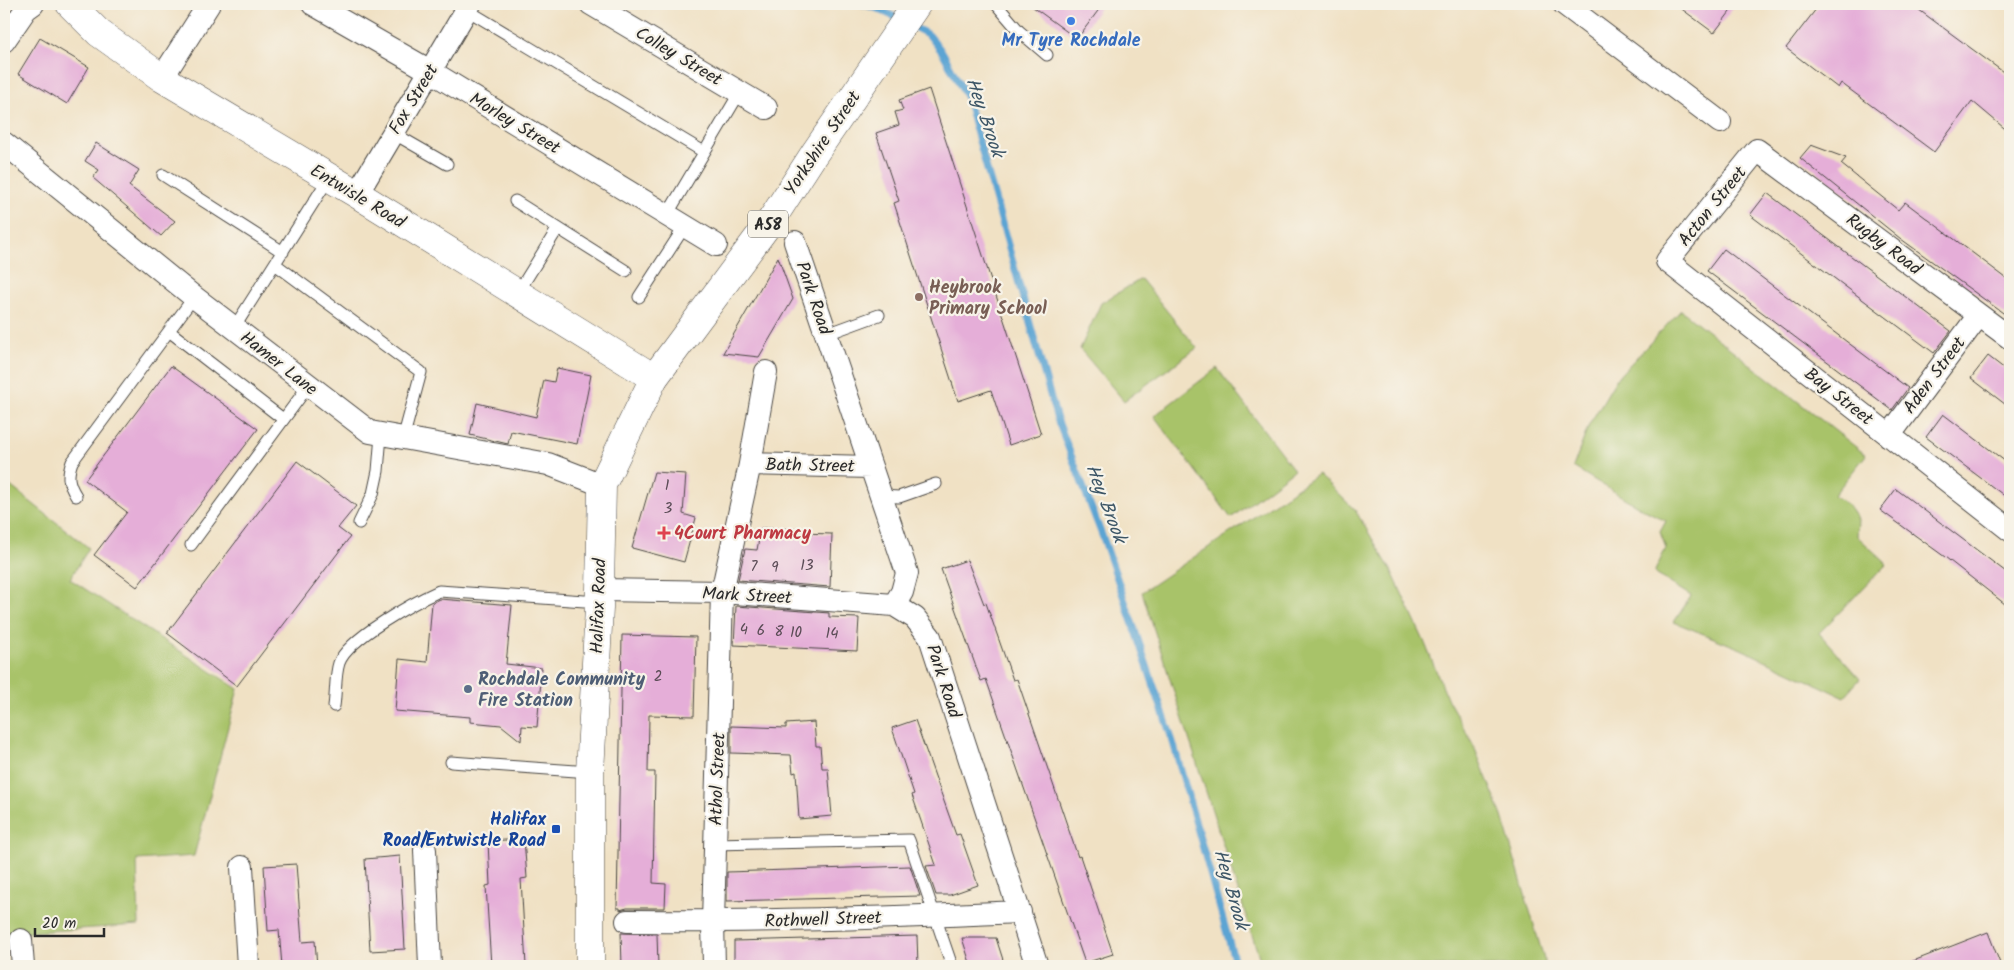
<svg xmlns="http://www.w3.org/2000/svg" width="2014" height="970" font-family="Kalam,sans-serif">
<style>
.green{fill:#a8c369;stroke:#6a774a}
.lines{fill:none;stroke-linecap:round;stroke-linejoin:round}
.stream{stroke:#5ca4d3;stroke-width:7}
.building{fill:#e5aed8}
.lane-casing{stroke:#494642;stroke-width:13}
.street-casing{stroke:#494642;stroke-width:24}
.secondary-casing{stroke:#494642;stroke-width:29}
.highway-casing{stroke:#494642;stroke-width:29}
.lane{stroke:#fff;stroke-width:11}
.street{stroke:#fff;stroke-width:22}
.secondary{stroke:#fff;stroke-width:28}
.highway{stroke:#fff;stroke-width:28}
.shop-dot{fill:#3f7fe0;stroke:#f7f3e8;stroke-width:2}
.education-dot{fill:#8d6e63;stroke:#f7f3e8;stroke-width:2}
.health-dot{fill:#e0444e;stroke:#f7f3e8;stroke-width:2}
.service-dot{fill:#5c6f8a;stroke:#f7f3e8;stroke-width:2}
.transit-dot{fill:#1a4fb4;stroke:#f7f3e8;stroke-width:2}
.labels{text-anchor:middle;stroke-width:4.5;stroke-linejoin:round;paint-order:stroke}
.number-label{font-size:15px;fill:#5a4c56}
.shield{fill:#f7f3e8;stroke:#686764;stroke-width:1}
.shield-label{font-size:16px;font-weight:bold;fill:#2b2b2b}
.shop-label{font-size:18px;font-weight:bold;fill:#366cbe;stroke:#f7f3e8}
.street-label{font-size:18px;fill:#2b2b2b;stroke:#f7f3e8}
.education-label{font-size:18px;font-weight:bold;fill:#785e54;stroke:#f7f3e8;text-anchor:start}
.health-label{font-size:18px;font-weight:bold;fill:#be3a42;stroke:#f7f3e8;text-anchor:start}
.service-label{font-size:18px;font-weight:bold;fill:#4e5e75;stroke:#f7f3e8;text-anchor:start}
.transit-label{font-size:18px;font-weight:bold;fill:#164399;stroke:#f7f3e8;text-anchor:end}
.water-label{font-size:19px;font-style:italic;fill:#3c5566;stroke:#f7f3e8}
</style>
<rect width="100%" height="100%" fill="#f7f3e8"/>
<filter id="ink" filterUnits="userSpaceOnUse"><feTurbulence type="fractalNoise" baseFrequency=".02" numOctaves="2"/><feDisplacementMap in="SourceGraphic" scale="10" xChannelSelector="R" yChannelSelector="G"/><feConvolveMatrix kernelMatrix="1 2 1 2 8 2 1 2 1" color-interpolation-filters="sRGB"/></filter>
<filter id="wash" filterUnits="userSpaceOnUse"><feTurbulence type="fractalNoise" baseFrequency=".0096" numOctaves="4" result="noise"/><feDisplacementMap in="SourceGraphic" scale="20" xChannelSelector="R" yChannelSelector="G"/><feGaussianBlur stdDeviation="1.12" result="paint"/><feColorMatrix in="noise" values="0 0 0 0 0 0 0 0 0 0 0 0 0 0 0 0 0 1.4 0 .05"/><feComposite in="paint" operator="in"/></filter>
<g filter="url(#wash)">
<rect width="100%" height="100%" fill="#f0e1c4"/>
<path class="green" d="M1141 279 1197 348 1124 401 1080 349 1101 303Z
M1681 310 1866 455 1834 495 1848 505 1858 519 1857 536 1887 564 1819 633 1860 679 1844 697 1741 649 1674 622 1691 596 1654 573 1666 548 1660 532 1666 521 1639 507 1573 467 1589 425 1617 378Z
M1217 368 1294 470 1231 518 1154 416Z
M1318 474 1355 510 1391 570 1424 641 1448 700 1473 744 1502 816 1546 966H1262L1142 592Z
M4 481 89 548 70 579 238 689 194 856 137 860 139 925 4 934Z"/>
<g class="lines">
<path class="stream" d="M862 4 878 9 899 19
M908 24 929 35 943 53 967 98 1056 416 1105 543 1173 742 1236 966"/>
</g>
<g id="blocks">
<path class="building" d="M1029 4H1103L1077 39Z
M1675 4H1736L1714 33Z
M1820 4H1911L2010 77V133L1972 101 1934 152 1841 83 1838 88 1786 48Z
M40 38 89 67 67 104 18 74Z
M929 89 1041 434 1009 445 991 390 958 401 894 203 899 201 876 133 899 125 895 112 903 110 899 100Z
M96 143 139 170 129 186 175 221 161 236 93 178 99 170 85 161Z
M1811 145 1846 158 1841 164 1898 210 1905 202 2010 281V318L1901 239 1800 158Z
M1767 193 1951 331 1934 353 1750 215Z
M1724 249 1908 388 1892 410 1707 271Z
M778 257 793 299 759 357 723 353Z
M1988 356 2010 373V408L1971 378Z
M171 366 258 429 137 587 94 555 127 512 85 480Z
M557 368 591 375 577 444 511 431 508 444 470 435 477 403 536 417 544 380 554 382Z
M1943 414 2010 465V500L1926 437Z
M297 461 356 506 338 528 350 537 237 686 167 633Z
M654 472 686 474 683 514 696 518 684 562 632 548Z
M1896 489 2010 575V608L1945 557 1880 510Z
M761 528 801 529 800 533 832 534 830 587 738 580 745 549 757 550Z
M967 560 984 604 986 603 1013 680 1017 679 1078 857 1080 856 1113 954 1085 963 986 679 981 681 941 569Z
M440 599 512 605 506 664 542 668 537 727 522 726 521 741 501 725 470 722V717L395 711 399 659 427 662 432 603Z
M736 606 829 613V617L859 618 857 651 734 645Z
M622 635 696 637 694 716 649 715 648 772H655L653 883 666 884 665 908H627L620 910V908H617Z
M915 720 956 835 960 834 978 885 950 895H936L926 866 936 865 912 795 914 794 892 728Z
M814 722 816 746H820L822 768H828L832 816 799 819 796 772 793 773 791 755 731 753V726L786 728V724Z
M524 839 527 878 521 879 526 966H491L486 886 490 885 488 841Z
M400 856 405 949 370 951 365 859Z
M296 864 302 942 315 941 317 966H282L279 930 268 931 264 866Z
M910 866 920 896 727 901V872Z
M1988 932 2001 966H1904L1903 965Z
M621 933 657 934 658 966H622Z
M917 936 918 965 734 966V941Z
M962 938H996L1005 966H971Z"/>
</g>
</g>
<g filter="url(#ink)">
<use href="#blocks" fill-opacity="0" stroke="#494642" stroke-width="1"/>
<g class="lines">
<g class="lane-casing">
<path id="lane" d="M457 4 704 152
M996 4 1019 31 1047 55
M393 133 447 164
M163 175 283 252
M515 201 626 271
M667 215 740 92
M275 264 421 372 403 439
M517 294 558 228
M639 297 685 226
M234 328 329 178
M169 331 283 419
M827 334 879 315
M76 496C68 483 67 476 72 462L194 297
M881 496 899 497 936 484
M359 523 373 494 378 471 381 435
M191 545 309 385
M334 706C336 693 335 675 339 663 348 638 415 602 439 591L599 602
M451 762 590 772
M715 844 909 840 952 966"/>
</g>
<g class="street-casing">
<path id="street" d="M313 4 430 71 716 245
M591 4 766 108
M1564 4 1720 122
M4 41 26 9 33 4
M162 78 209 4
M4 143 194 297 370 432 548 464 602 485
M357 194 470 4
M795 242 907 573 902 592 894 605
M2010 338 1757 150 1667 261 2010 530
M1889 436 1979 315
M750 464 871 467
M600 590 722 592 894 605 915 618 930 637 1037 966
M425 850 430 966
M242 867 248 966
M627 921C758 922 889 918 1020 912
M21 940 23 966
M714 966 713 922 722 592 750 464 766 372"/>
</g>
<g class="secondary-casing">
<path id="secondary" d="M70 4 99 33 162 78 357 194 654 378"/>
</g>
<g class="highway-casing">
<path id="highway" d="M590 966V772L600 590 602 485 654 378 772 219 814 154 917 4"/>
</g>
<use href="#lane" class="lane"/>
<use href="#street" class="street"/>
<use href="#secondary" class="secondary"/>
<use href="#highway" class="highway"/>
</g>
</g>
<circle class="shop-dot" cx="1071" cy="21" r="5"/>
<circle class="education-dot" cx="919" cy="297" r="5"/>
<path class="health-dot" d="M661.5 525.5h5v5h5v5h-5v5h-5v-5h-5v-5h5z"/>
<circle class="service-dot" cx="468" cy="689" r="5"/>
<rect class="transit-dot" x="551" y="824" width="10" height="10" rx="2.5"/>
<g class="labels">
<g class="number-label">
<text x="667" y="490">1</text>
<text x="668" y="513">3</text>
<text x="807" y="570">13</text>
<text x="754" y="571">7</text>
<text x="775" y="572">9</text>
<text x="744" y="634">4</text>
<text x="761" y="635">6</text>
<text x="779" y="636">8</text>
<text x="796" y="637">10</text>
<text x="832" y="638">14</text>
<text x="658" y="681">2</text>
</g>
<rect class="shield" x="748" y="210.5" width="40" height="27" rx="4"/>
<g class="shield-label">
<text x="768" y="230">A58</text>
</g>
<g class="shop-label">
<text x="1071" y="46">Mr Tyre Rochdale</text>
</g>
<g class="street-label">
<text transform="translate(679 56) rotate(31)" y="6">Colley Street</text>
<text transform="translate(413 99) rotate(-59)" y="6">Fox Street</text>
<text transform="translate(515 123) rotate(31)" y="6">Morley Street</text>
<text transform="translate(822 143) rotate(-56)" y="6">Yorkshire Street</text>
<text transform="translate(358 196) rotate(31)" y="6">Entwisle Road</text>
<text transform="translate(1712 206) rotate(-51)" y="6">Acton Street</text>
<text transform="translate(1884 244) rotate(37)" y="6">Rugby Road</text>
<text transform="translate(814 298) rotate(71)" y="6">Park Road</text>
<text transform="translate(279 363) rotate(38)" y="6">Hamer Lane</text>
<text transform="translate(1934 375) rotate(-53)" y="6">Aden Street</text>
<text transform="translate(1839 396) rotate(38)" y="6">Bay Street</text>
<text transform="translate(810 465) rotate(1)" y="6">Bath Street</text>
<text transform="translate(747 595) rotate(3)" y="6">Mark Street</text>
<text transform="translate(598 606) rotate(-88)" y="6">Halifax Road</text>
<text transform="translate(944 681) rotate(72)" y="6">Park Road</text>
<text transform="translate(717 779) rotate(-88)" y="6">Athol Street</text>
<text transform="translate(823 919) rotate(-2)" y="6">Rothwell Street</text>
</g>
<g class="education-label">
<text x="929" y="293">Heybrook<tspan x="929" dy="21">Primary School</tspan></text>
</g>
<g class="health-label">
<text x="674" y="539">4Court Pharmacy</text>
</g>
<g class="service-label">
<text x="478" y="685">Rochdale Community<tspan x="478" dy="21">Fire Station</tspan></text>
</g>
<g class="transit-label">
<text x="546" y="825">Halifax<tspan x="546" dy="21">Road/Entwistle Road</tspan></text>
</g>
<g class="water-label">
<text transform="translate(986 117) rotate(71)" y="7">Hey Brook</text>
<text transform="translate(1107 503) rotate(69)" y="7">Hey Brook</text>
<text transform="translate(1232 889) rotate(74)" y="7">Hey Brook</text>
</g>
</g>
<rect width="2014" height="970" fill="none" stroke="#f7f3e8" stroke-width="20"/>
<path d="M35 928v8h69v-8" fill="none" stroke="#2b2b2b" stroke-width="2.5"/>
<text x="42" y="928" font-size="15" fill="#2b2b2b" stroke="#f7f3e8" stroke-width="4" paint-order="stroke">20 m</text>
</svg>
